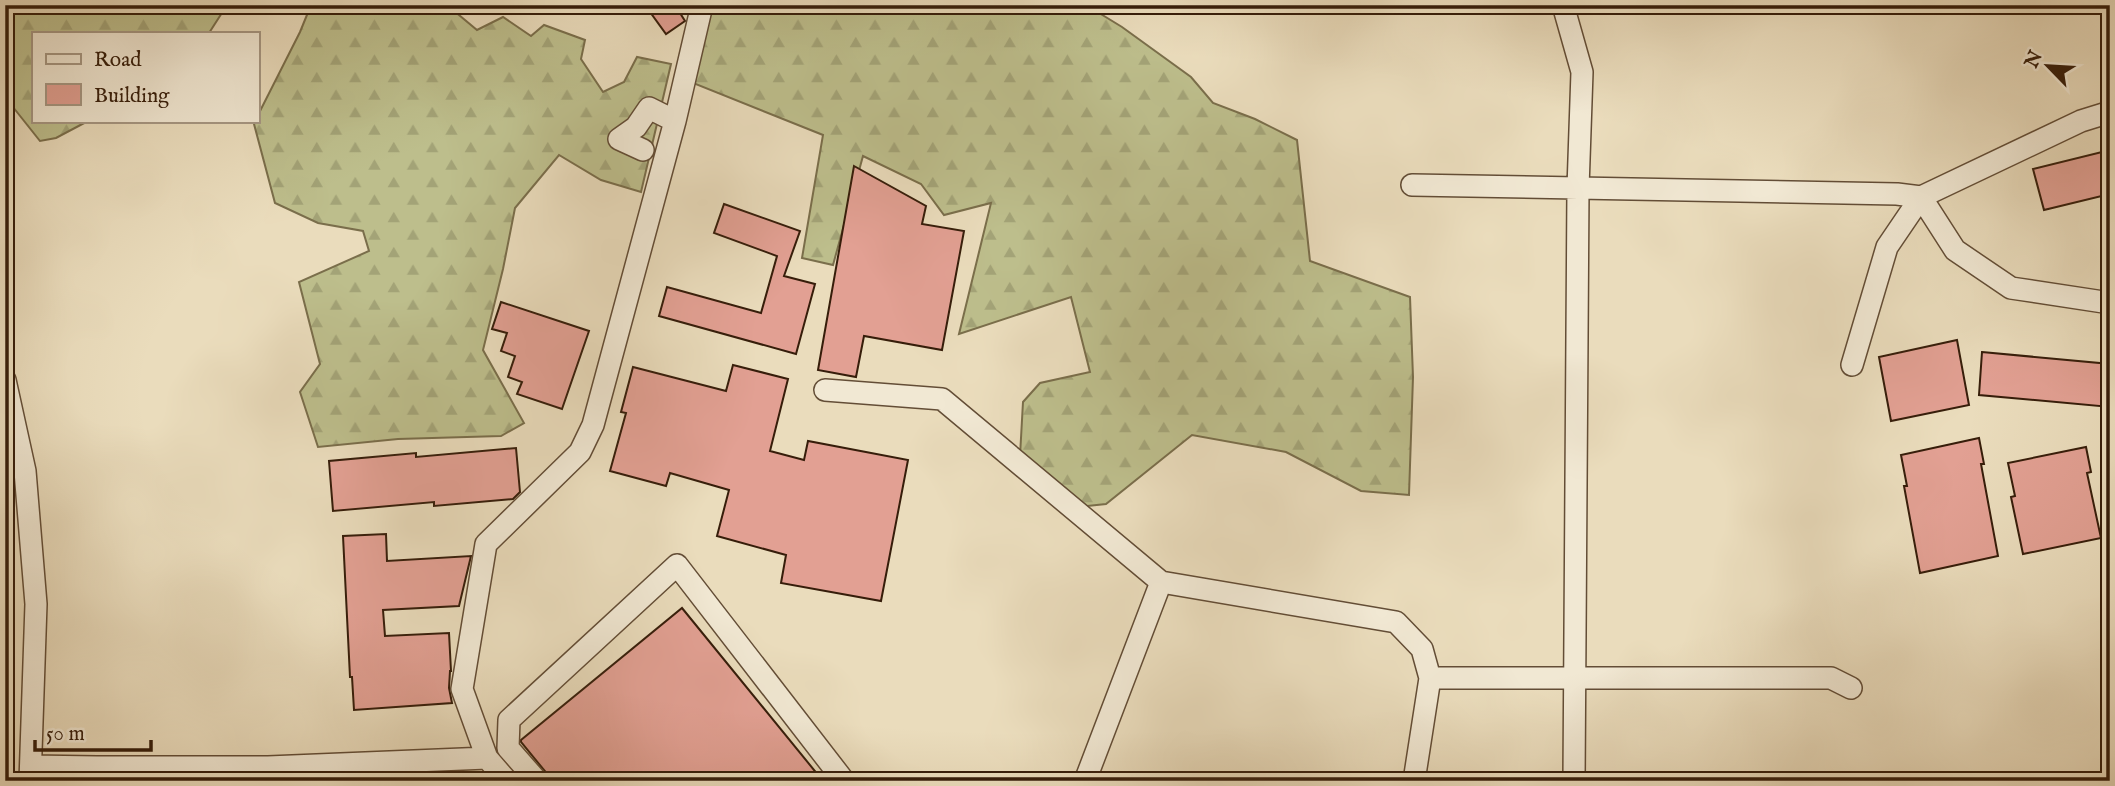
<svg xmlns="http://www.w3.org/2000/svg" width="2115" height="786" font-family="'IM FELL English',serif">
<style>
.forest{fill:url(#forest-firs);stroke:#7a6e4b;stroke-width:2}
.building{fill:#e2a093;stroke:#361d0a;stroke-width:2}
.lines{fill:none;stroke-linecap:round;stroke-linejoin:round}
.minor-casing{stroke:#634d36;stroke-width:24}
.minor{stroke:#f1e8d3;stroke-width:21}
</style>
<defs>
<pattern id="forest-firs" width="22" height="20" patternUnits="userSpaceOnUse" patternTransform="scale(1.75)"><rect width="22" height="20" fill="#bdbe8c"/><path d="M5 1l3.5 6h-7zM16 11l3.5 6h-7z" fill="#a3a377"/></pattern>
</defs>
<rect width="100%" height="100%" fill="#eadcbc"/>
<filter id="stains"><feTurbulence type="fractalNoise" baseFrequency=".00286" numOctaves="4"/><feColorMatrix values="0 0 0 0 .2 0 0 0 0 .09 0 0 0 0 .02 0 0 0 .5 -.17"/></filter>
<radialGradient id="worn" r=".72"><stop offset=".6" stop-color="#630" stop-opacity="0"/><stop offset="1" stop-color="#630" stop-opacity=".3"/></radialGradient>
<path class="forest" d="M5 5H227L209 33H33V121H88L56 138 40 141 5 97Z
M311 5H447L477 30 503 17 531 36 544 25 585 40 581 59 603 92 624 82 637 57 671 64 641 192 601 180 559 155 515 208 503 269 483 350 524 423 501 436 398 439 318 447 300 392 320 364 299 282 369 251 363 231 318 223 275 203 254 124 257 121V117L300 32Z
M709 5H1086L1122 27 1191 77 1213 103 1255 119 1297 140 1310 261 1410 297 1413 377 1409 495 1361 491 1286 452 1192 435 1106 504 1078 507 1020 456 1023 402 1040 383 1090 372 1071 297 959 334 991 203 944 215 921 184 863 156 833 265 802 258 823 135 688 81Z"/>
<path class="building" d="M645 5H675L685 21 666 34Z
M2110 150V194L2044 210 2033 169Z
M854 166 926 206 922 224 964 231 942 350 864 336 856 377 818 370Z
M724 204 800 231 784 276 815 284 796 354 659 316 667 287 761 313 777 256 714 233Z
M501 302 589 331 562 409 517 394 522 382 508 377 515 356 501 351 507 333 492 329Z
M1957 340 1969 405 1891 421 1879 357Z
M1982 352 2110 364V407L1979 395Z
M733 365 788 379 770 451 804 460 808 441 908 460 881 601 781 583 786 555 717 536 729 490 670 473 666 486 610 471 626 413 621 412 633 367 726 391Z
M1979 438 1984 464H1981L1998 556 1920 573 1904 486H1907L1901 455Z
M2086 447 2091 472 2087 473 2101 538 2023 554 2011 497 2015 496 2008 463Z
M516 448 520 492 513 499 434 506V502L333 511 329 461 416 453V457Z
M386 534 387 561 471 556 459 606 383 610 385 636 449 633 451 671H450L449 688 452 703 354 710 352 677H350L343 536Z
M682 608 823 781H553L521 742V740Z"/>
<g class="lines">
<g class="minor-casing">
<path id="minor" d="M1563 5 1582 72 1578 188 1574 781
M2110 112 2081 121 1921 197 1955 250 2011 288 2110 303
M643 150 619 139 636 127 649 108 675 121 702 5
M1412 185 1897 194 1921 197 1887 247 1852 365
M5 380 25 471 36 604 30 781
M825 390 942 399 1161 582
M1430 678H1831L1851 688
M487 758 462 689 486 544 580 452 593 425 675 121
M31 766 97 767
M96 781 97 767H268L487 758 507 781
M537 781 508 748 509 720 677 565 844 781
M1085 781 1161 582 1396 622 1422 649 1430 678 1414 781"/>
</g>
<use href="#minor" class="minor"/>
</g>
<rect width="2115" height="786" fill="none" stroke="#eadcbc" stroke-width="28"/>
<rect x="7" y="7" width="2101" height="772" fill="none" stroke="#361d0a" stroke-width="3.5"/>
<rect x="14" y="14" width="2087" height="758" fill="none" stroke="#361d0a" stroke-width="2"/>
<rect x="32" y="32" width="228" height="91" fill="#f1e8d3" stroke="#a69783" stroke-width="2"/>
<rect x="46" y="54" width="35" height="10" fill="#f1e8d3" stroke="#a69783" stroke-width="2"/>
<text x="94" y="66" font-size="21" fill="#361d0a">Road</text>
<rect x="46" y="84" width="35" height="21" fill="#e2a093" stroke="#a69783" stroke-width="2"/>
<text x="94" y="102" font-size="21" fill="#361d0a">Building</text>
<g transform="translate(2048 66) rotate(295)" stroke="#f1e8d3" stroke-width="5" paint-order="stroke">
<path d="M0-5L12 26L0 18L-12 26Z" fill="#361d0a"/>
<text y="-10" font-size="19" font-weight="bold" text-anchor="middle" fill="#361d0a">N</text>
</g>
<path d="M35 740v10h116v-10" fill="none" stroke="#361d0a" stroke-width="3.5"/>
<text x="46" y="740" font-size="21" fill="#361d0a" stroke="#f1e8d3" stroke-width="5" paint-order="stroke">50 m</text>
<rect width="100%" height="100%" filter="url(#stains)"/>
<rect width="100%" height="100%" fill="url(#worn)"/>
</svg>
